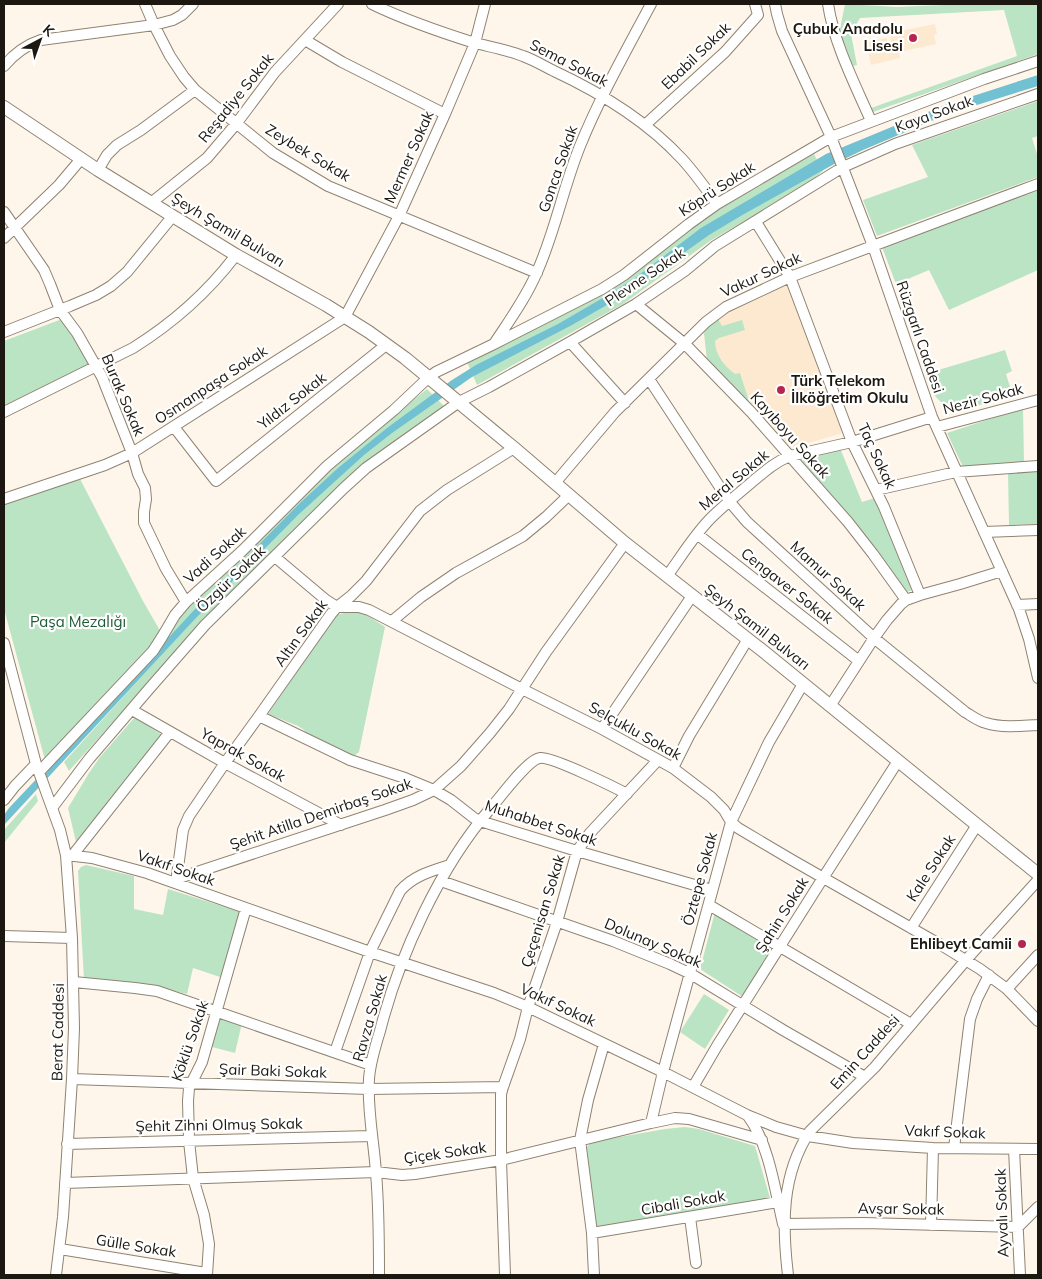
<svg xmlns="http://www.w3.org/2000/svg" width="1042" height="1279" font-family="Mulish,sans-serif">
<style>
.built{fill:#fce9d0}
.green{fill:#bbe4c5}
.water{fill:#71c1d2}
.lines{fill:none;stroke-linecap:round;stroke-linejoin:round}
.minor-casing{stroke:#8f8372;stroke-width:12}
.major-casing{stroke:#8f8372;stroke-width:14}
.minor{stroke:#fff;stroke-width:10}
.major{stroke:#fff;stroke-width:12}
.poi-dot{fill:#b6254f;stroke:#fff;stroke-width:2}
.labels{text-anchor:middle;stroke-width:4.5;stroke-linejoin:round;paint-order:stroke}
.poi-label{font-size:15px;font-weight:bold;fill:#1c1811;stroke:#fff;text-anchor:end}
.street-label{font-size:15px;fill:#1c1811;stroke:#fff}
.park-label{font-size:15px;fill:#1c5a33;stroke:#fff}
</style>
<rect width="100%" height="100%" fill="#fff6eb"/>
<path class="built" d="M935 24 937 34 934 35 936 44 899 52 900 58 871 65 866 43 886 38 888 42H891L890 33Z
M790 284 843 433 795 447 787 445 761 419 707 360 704 333 717 317Z"/>
<path class="green" d="M845 4 896 7 968 4H1038V54L873 112 871 108 1017 56 1004 10 860 18 851 34 857 65 853 66 839 34Z
M1038 101V136L1032 138 1038 157V177L877 236 863 200 928 177 912 145Z
M814 154 823 171 805 186 710 241 623 304 477 385 467 362 588 300 711 213Z
M1038 188V270L949 310 929 270 896 284 882 247Z
M717 317 722 326 742 320 745 330 719 338 715 341C715 354 724 366 735 374L740 373 750 404 707 360 704 333Z
M62 319 94 365 4 407V341Z
M1005 350 1012 371 1006 374 1013 396 961 410H952L946 407 935 396 925 374Z
M427 389 445 407 363 465 294 529 205 619 69 771 64 762 172 643 164 635 182 611 318 478 364 439Z
M1023 408 1024 462 963 467 947 433Z
M840 448 862 502 875 498 915 589 907 592 849 517 801 461Z
M1038 472V524L1009 525 1008 473Z
M79 477 143 601 162 634 45 760 4 609V504L46 487Z
M352 611C365 612 374 620 385 627L359 752 354 756 346 754 310 738 304 730 298 726 268 714 336 615Z
M135 717 162 735 76 842 68 808 89 773 100 757Z
M36 794 38 801 4 843V830Z
M86 865 134 876V909L163 915 168 889 241 912 223 978 193 968 187 994 149 985 84 980 78 871 81 867Z
M715 912 773 947 743 997 700 969Z
M704 994 729 1010 705 1049 680 1032Z
M220 1016 242 1023 235 1053 212 1047Z
M685 1127 699 1129 755 1146 770 1198 596 1227 593 1224 587 1147 591 1142 665 1129Z"/>
<path class="water" d="M1038 75V86L948 114 863 150 836 163 744 214 709 235 626 294 572 325 472 377 392 433 364 455 298 515 194 620 4 825V815L9 808 110 701 196 608 300 503 338 468 387 428 452 380 476 365 558 324 613 292 635 278 701 228 826 154 945 105Z"/>
<g class="lines">
<g class="minor-casing">
<path id="minor" d="M145 4 154 25 170 56 184 77 195 90 273 153 328 186 537 273
M372 4C405 20 440 32 475 43 491 47 508 50 523 56 534 60 544 66 554 71 601 93 647 121 682 159 695 173 706 189 717 204
M775 4 777 14 782 31 831 137 873 246 932 417 1019 609 1029 639 1038 678
M828 4C834 44 855 84 871 121
M305 40 342 62 445 114
M4 66C14 54 26 45 41 40L154 25 173 20 182 15 193 4
M645 125 725 52 758 15 755 4
M98 170 107 155 117 145 141 130 195 90
M151 203 207 158 236 124 275 72 338 4
M4 212 44 270 50 284 60 310 77 333 102 377 132 453 138 474 145 488 146 499 144 512V523L166 569 186 602
M756 222 790 277 852 442 884 507 920 595
M4 238 59 185 81 159
M636 304 685 344 751 412 848 522 873 554 906 600
M4 332 70 306 96 295 111 286 127 272 172 217
M570 342 625 403
M494 344C509 321 526 298 537 272 555 232 563 188 580 146 600 97 626 51 651 4
M649 379 729 501 747 522 874 638 965 712C972 716 978 721 986 723 1002 728 1022 726 1038 725
M4 412 133 348C173 323 208 292 236 255
M174 427 216 481 386 345
M937 427 1038 400
M555 483 615 412 706 322 726 307 790 277 1038 184
M876 490 956 472 1038 466
M4 499 105 465 132 453 345 317 399 216 445 114 475 43 485 4
M984 532 1038 530
M697 534 859 661
M275 557 326 600 337 607H359L369 610 522 689 602 729 673 768 711 797 724 810 731 822 738 828 792 860 941 945 980 969 1007 989 1038 1021
M667 576C681 557 694 535 711 518 724 505 738 494 752 482 764 472 775 462 790 456L852 442 932 417
M1017 605 1038 604
M392 621 421 597 456 573 523 536 546 517 569 495
M4 643 36 764 60 830 66 855 72 938 74 1028 72 1079 63 1217 56 1275
M830 706 874 638 887 620 901 604 906 600 920 595 960 584 1002 571
M132 710 225 763 341 825
M259 716 350 760 405 778 434 790 451 800 474 818 480 821 577 851 712 890
M602 729 692 596
M673 768 689 736 748 639
M39 772 153 651 162 637 175 615 186 602 242 551 327 466 394 410 429 377 436 372 494 344 602 289 624 275 689 224 717 204 831 137 984 79 1038 61
M4 800 15 786 36 764
M52 808 89 759 149 689 205 625 344 488 366 468 459 402 489 387 570 342 636 304 686 270 715 246 843 167 895 144 1038 94
M66 855 92 858 147 873 370 952 494 993 528 1007 663 1072 747 1115 776 1127 808 1136 853 1143 933 1148 1038 1149
M72 856 170 732
M176 879 385 810 413 800 434 790 461 766 490 733 509 709 546 652 625 543
M441 881 613 941 670 964 691 974 783 1030 865 1077
M176 883 183 830 189 816 225 763 259 716 331 614 337 607 351 596 366 581 420 511 447 490 514 448
M709 905 911 1024
M911 928 977 825
M4 936 72 938
M74 982 135 988 157 991 371 1065
M1007 989 1038 955
M335 1052 370 952 400 891C413 876 431 871 450 865
M72 1079 369 1089 503 1087
M693 1087 717 1046 823 878 898 761
M748 1116C769 1144 775 1190 783 1224L864 1223 1018 1227 1038 1207
M651 1123 663 1072 731 822 769 742 803 684
M67 1144 372 1136
M954 1148 970 1019 977 999 989 975
M1014 1149 1020 1275
M65 1183 376 1172 402 1175 415 1174 501 1160 651 1123 675 1118 689 1119 762 1140
M690 1217 696 1263
M931 1225 933 1148
M592 1233 778 1202
M60 1249 206 1273
M207 1275 209 1244 204 1215 193 1178 189 1141 188 1101 189 1088 202 1062 246 908
M379 1275C379 1241 379 1207 376 1173 374 1142 367 1110 369 1079 370 1063 375 1047 380 1031 399 956 440 867 490 809 499 799 528 759 540 758 551 756 614 787 627 794
M505 1275 501 1160V1094L503 1087 520 1039 528 1007 557 922 577 851 590 833 658 760
M594 1275 592 1233 580 1140 588 1100 604 1044
M788 1275C782 1225 781 1175 810 1131L875 1067 966 960 1038 880"/>
</g>
<g class="major-casing">
<path id="major" d="M4 107 98 170 236 255 326 305 369 332 405 358 514 448 625 543 763 651 977 825 1038 874"/>
</g>
<use href="#minor" class="minor"/>
<use href="#major" class="major"/>
</g>
<g class="poi-dot">
<circle cx="913" cy="38" r="5"/>
<circle cx="781" cy="390" r="5"/>
<circle cx="1022" cy="944" r="5"/>
</g>
<g class="labels">
<g class="poi-label">
<text x="903" y="34">Çubuk Anadolu<tspan x="903" dy="17">Lisesi</tspan></text>
<text x="791" y="386" text-anchor="start">Türk Telekom<tspan x="791" dy="17">İlköğretim Okulu</tspan></text>
<text x="1012" y="949">Ehlibeyt Camii</text>
</g>
<g class="street-label">
<text transform="translate(696 56) rotate(-44)" y="5">Ebabil Sokak</text>
<text transform="translate(569 63) rotate(27)" y="5">Sema Sokak</text>
<text transform="translate(236 98) rotate(-51)" y="5">Reşadiye Sokak</text>
<text transform="translate(934 114) rotate(-20)" y="5">Kaya Sokak</text>
<text transform="translate(308 153) rotate(31)" y="5">Zeybek Sokak</text>
<text transform="translate(409 157) rotate(-66)" y="5">Mermer Sokak</text>
<text transform="translate(558 169) rotate(-71)" y="5">Gonca Sokak</text>
<text transform="translate(717 189) rotate(-33)" y="5">Köprü Sokak</text>
<text transform="translate(228 230) rotate(31)" y="5">Şeyh Şamil Bulvarı</text>
<text transform="translate(761 275) rotate(-25)" y="5">Vakur Sokak</text>
<text transform="translate(645 277) rotate(-34)" y="5">Plevne Sokak</text>
<text transform="translate(920 337) rotate(71)" y="5">Rüzgarlı Caddesi</text>
<text transform="translate(211 385) rotate(-33)" y="5">Osmanpaşa Sokak</text>
<text transform="translate(123 395) rotate(67)" y="5">Burak Sokak</text>
<text transform="translate(983 399) rotate(-15)" y="5">Nezir Sokak</text>
<text transform="translate(292 401) rotate(-38)" y="5">Yıldız Sokak</text>
<text transform="translate(790 435) rotate(48)" y="5">Kayıboyu Sokak</text>
<text transform="translate(877 456) rotate(65)" y="5">Taç Sokak</text>
<text transform="translate(734 480) rotate(-40)" y="5">Meral Sokak</text>
<text transform="translate(215 555) rotate(-42)" y="5">Vadi Sokak</text>
<text transform="translate(828 576) rotate(42)" y="5">Mamur Sokak</text>
<text transform="translate(231 579) rotate(-44)" y="5">Özgür Sokak</text>
<text transform="translate(787 586) rotate(38)" y="5">Cengaver Sokak</text>
<text transform="translate(757 627) rotate(38)" y="5">Şeyh Şamil Bulvarı</text>
<text transform="translate(301 633) rotate(-54)" y="5">Altın Sokak</text>
<text transform="translate(635 731) rotate(29)" y="5">Selçuklu Sokak</text>
<text transform="translate(243 755) rotate(29)" y="5">Yaprak Sokak</text>
<text transform="translate(321 814) rotate(-19)" y="5">Şehit Atilla Demirbaş Sokak</text>
<text transform="translate(541 823) rotate(18)" y="5">Muhabbet Sokak</text>
<text transform="translate(176 868) rotate(19)" y="5">Vakıf Sokak</text>
<text transform="translate(931 868) rotate(-57)" y="5">Kale Sokak</text>
<text transform="translate(700 879) rotate(-75)" y="5">Öztepe Sokak</text>
<text transform="translate(543 911) rotate(-73)" y="5">Çeçenisan Sokak</text>
<text transform="translate(782 915) rotate(-58)" y="5">Şahin Sokak</text>
<text transform="translate(653 943) rotate(23)" y="5">Dolunay Sokak</text>
<text transform="translate(558 1005) rotate(25)" y="5">Vakıf Sokak</text>
<text transform="translate(370 1018) rotate(-74)" y="5">Ravza Sokak</text>
<text transform="translate(58 1032) rotate(-89)" y="5">Berat Caddesi</text>
<text transform="translate(190 1041) rotate(-71)" y="5">Köklü Sokak</text>
<text transform="translate(865 1052) rotate(-48)" y="5">Emin Caddesi</text>
<text transform="translate(273 1071) rotate(2)" y="5">Şair Baki Sokak</text>
<text transform="translate(219 1125) rotate(-1)" y="5">Şehit Zihni Olmuş Sokak</text>
<text transform="translate(945 1132) rotate(2)" y="5">Vakıf Sokak</text>
<text transform="translate(445 1153) rotate(-8)" y="5">Çiçek Sokak</text>
<text transform="translate(683 1203) rotate(-10)" y="5">Cibali Sokak</text>
<text transform="translate(901 1209) rotate(1)" y="5">Avşar Sokak</text>
<text transform="translate(1002 1213) rotate(-92)" y="5">Ayvalı Sokak</text>
<text transform="translate(136 1246) rotate(9)" y="5">Gülle Sokak</text>
</g>
<g class="park-label">
<text x="78" y="627">Paşa Mezalığı</text>
</g>
</g>
<rect width="1042" height="1279" fill="none" stroke="#1c1811" stroke-width="10"/>
<g transform="translate(40 40) rotate(41)" stroke="#ffffff" stroke-width="4" paint-order="stroke">
<path d="M0-4L9 19L0 12L-9 19Z" fill="#1c1811"/>
<text y="-8" font-size="14" font-weight="bold" text-anchor="middle" fill="#1c1811">K</text>
</g>
</svg>
